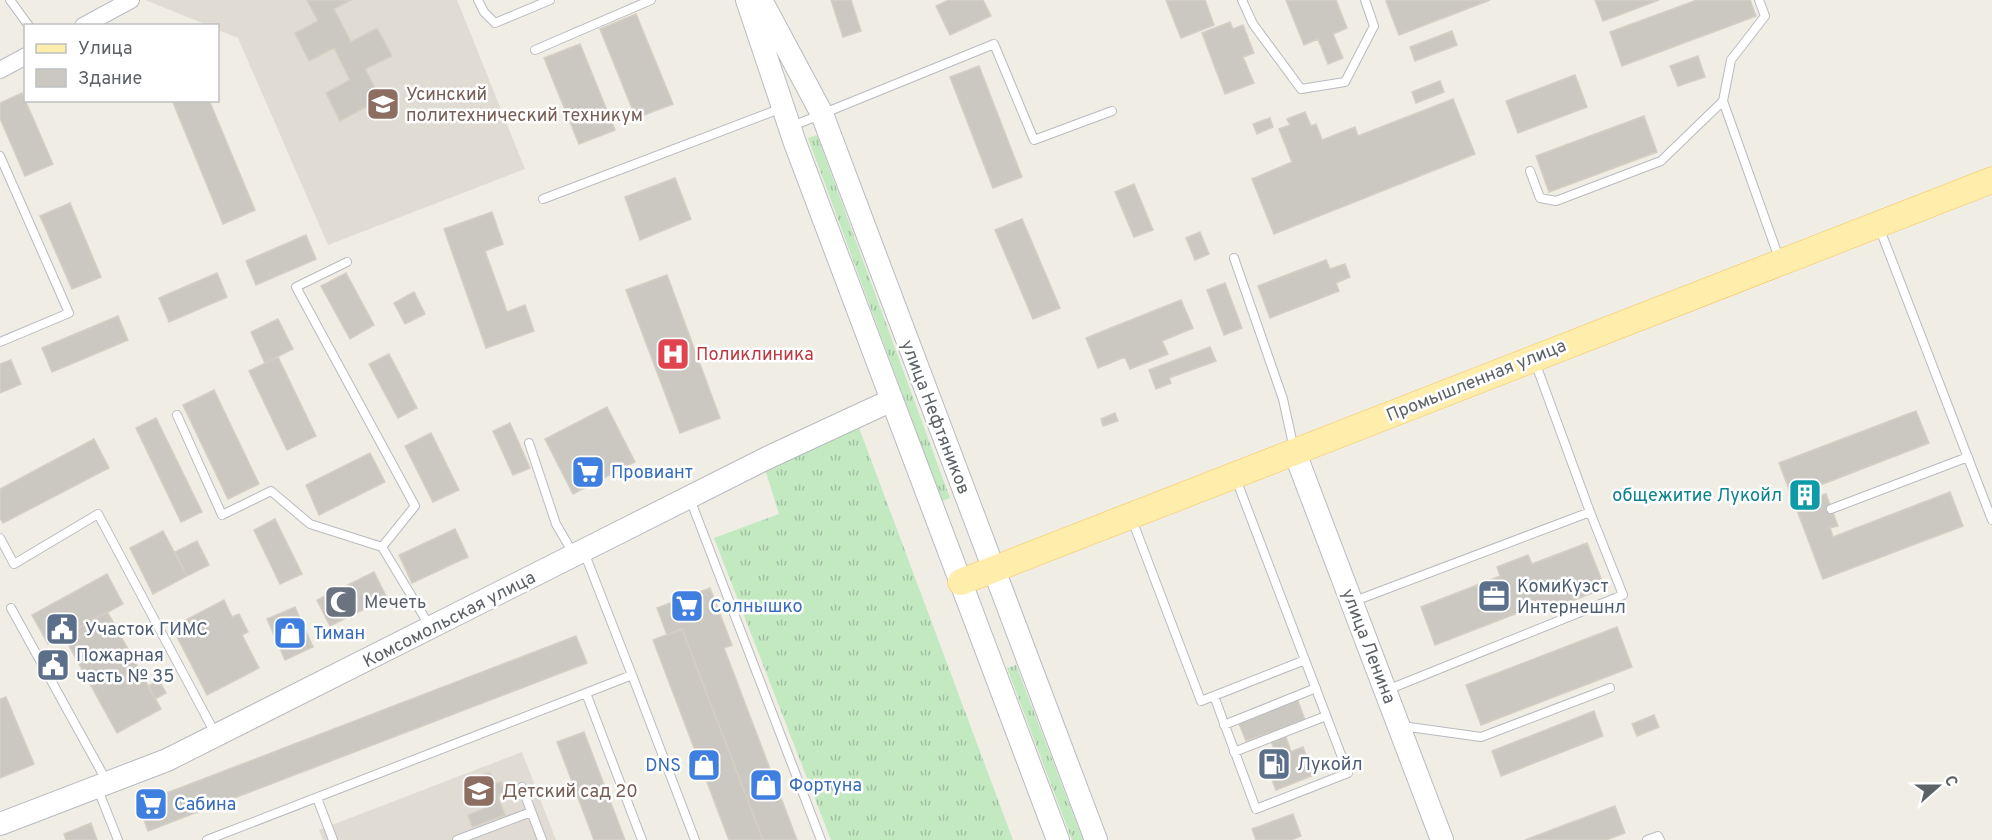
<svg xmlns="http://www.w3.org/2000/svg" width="1992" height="840" font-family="Overpass,sans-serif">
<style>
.education{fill:#e0dcd4}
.grass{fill:url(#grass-tufts)}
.building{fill:#cbc8c2;stroke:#d5cfc3;stroke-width:1.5}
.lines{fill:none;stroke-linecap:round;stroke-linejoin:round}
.lane-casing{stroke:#b8bbc0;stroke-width:10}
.street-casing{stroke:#b8bbc0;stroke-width:18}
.secondary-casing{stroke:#b7bbc0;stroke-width:24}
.primary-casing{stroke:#fac355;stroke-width:27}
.lane{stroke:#fff;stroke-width:8}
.street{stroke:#fff;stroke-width:16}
.secondary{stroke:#fff;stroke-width:22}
.primary{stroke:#ffedac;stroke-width:26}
.labels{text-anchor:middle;stroke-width:5;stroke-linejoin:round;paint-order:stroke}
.education-label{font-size:18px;fill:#785e54;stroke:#fff;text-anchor:start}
.health-label{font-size:18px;fill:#be3a42;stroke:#fff;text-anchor:start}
.street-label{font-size:18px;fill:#5d6267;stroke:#fff}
.shop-label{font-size:18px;fill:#366cbe;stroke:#fff;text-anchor:start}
.culture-label{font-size:18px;fill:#0d838f;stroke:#fff;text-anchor:end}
.service-label{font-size:18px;fill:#4e5e75;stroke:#fff;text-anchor:start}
.worship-label{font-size:18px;fill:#5b616d;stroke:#fff;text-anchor:start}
</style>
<defs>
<pattern id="grass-tufts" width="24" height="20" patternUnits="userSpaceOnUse" patternTransform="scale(1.5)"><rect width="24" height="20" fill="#c3e9c1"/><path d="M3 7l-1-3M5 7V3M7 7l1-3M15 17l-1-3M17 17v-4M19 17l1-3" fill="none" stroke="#a2c0a1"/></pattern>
</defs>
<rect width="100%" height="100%" fill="#f0ede5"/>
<path class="education" d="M145 0H457L525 169 328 245 238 38 218 30V26L207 25Z
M522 752 556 840H323L319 830Z"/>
<path class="grass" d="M817 135 950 498 942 501 808 138Z
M858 425 1013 840H831L714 538 779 514 764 466Z
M1016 665 1083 840H1072L1007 668Z"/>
<path class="building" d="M307 0H351L334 9 351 42 377 28 392 56 365 69 381 99 340 121 326 93 350 80 334 48 309 61 295 33 318 21Z
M831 0H851L861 31 843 37Z
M949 0H983L991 16 950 35 936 6Z
M1166 0H1205L1214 25 1181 38Z
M1286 0H1336L1347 28 1333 34 1343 58 1328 64 1318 39 1304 45Z
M1388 0H1490L1399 35 1386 1Z
M1595 0H1659L1603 21Z
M1697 0H1750L1756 16 1622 66 1610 32Z
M636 14 673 104 636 118 600 29Z
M1230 22 1233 29 1243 25 1254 53 1243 57 1254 83 1225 94 1202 33Z
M1452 31 1457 45 1415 61 1410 47Z
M580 44 615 130 579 144 544 58Z
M1698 56 1705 77 1678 86 1670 66Z
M979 66 1022 177 993 188 950 77Z
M1575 75 1587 107 1518 133 1506 101Z
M1440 81 1444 92 1416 103 1412 92Z
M22 93 53 164 25 176 0 118V103Z
M1453 99 1475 154 1274 234 1252 179 1292 162 1279 129 1290 125 1287 119 1305 112 1311 126 1316 124 1322 140 1355 127 1358 136Z
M172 100H209L255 210 223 224Z
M1644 116 1657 152 1549 192 1536 156Z
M1270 118 1273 127 1257 134 1253 124Z
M675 178 691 219 640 240 625 197Z
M1134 184 1153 230 1134 237 1115 192Z
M70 203 101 277 72 289 40 216Z
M492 212 503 244 485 251 507 312 525 305 534 331 486 348 444 229Z
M1022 219 1060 308 1033 319 995 230Z
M1200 232 1209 254 1195 260 1186 238Z
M306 235 316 259 256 285 246 261Z
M1326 260 1330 269 1345 264 1350 277 1336 283 1339 291 1270 318 1258 286Z
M217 273 227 297 169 322 159 298Z
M346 273 374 325 350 339 321 286Z
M667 275 720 418 680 433 626 290Z
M1225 283 1242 328 1224 335 1207 290Z
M414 292 425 314 405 324 394 303Z
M1181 300 1193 328 1162 341 1168 354 1130 369 1125 357 1098 368 1086 338Z
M118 316 128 340 52 372 42 348Z
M278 319 293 349 265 363 251 332Z
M1210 347 1216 361 1169 378 1171 383 1156 389 1149 370Z
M389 354 417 408 398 418 369 364Z
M278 357 316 436 287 450 249 371Z
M11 360 21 384 0 393V364Z
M214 390 259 484 228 499 183 405Z
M607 407 635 462 573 494 545 439Z
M1916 411 1929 443 1815 487 1818 496 1826 494 1838 526 1830 528 1833 537 1950 492 1963 526 1823 579 1779 463Z
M1115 413 1118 421 1103 426 1101 419Z
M156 418 202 512 181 522 136 428Z
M510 423 530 468 513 475 493 431Z
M431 433 459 490 433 502 405 446Z
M94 439 109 468 3 523 0 518V489Z
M370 453 385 482 319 515 306 485Z
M275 519 302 574 280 584 254 530Z
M455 529 468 557 412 583 399 555Z
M163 531 187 576 153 594 130 548Z
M197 541 209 565 187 576 175 552Z
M1587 543 1605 588 1546 611 1543 603 1435 645 1421 607 1500 576 1497 567 1528 555 1532 564Z
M374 572 387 598 330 626 317 600Z
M107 574 123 604 48 644 32 615Z
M710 588 732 645 724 648 797 840H763L682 629 667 635 657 608Z
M224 600 232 617 239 614 248 632 242 635 259 668 207 695 172 627Z
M295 607 313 647 285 660 267 619Z
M107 612 112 620 68 644 64 636Z
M112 620 161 709 117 733 68 644Z
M1617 627 1632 667 1481 725 1466 685Z
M682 629 763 840H729L653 640Z
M576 636 587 663 148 831 138 804Z
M159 680 166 693 155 699 148 686Z
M6 697 34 764 0 778V699Z
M1297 698 1305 720 1283 728 1291 752 1277 757 1268 733 1246 741 1238 721Z
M1594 711 1603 736 1501 776 1492 751Z
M1654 715 1659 727 1637 736 1632 724Z
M584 732 625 840H594L557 742Z
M1303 747 1314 775 1276 790 1265 762Z
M490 772 494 784 501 782 506 794 498 797 505 815 472 827 468 815 488 807 477 777Z
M1615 806 1625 833 1606 840H1525Z
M1293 814 1301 836 1291 840H1256L1252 829Z
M91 823 97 840H66L64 834Z"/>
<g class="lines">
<g class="lane-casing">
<path id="lane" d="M10 0 29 26
M478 0 484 12 495 23 550 0
M1242 0 1253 24 1301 89 1345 82 1374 26 1365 0
M535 50 651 0
M1723 101 1731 60 1765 16 1759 0
M790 127 994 44 1034 140 1112 111
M0 156 69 313 0 342
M1530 171 1540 198 1556 201 1661 161 1723 101 1780 261
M543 199 782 108
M1879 227 1992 520
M1234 258 1283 399 1294 449
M347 262 296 287 415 506 382 547 429 625
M177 415 222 515 271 491 310 524 382 547
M529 443 556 524 573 553
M690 499 821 840
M1831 509 1968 457
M1131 517 1201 701 1305 660
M0 538 14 564 98 514 216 735
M584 552 632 675 586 693 642 840
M1352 602 1590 512 1535 362
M11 608 106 780
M632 675 695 840
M1387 690 1623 595 1590 512
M1214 696 1256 809 1348 773 1236 479
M1224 725 1316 688
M1402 726 1481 737 1610 688
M1234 752 1326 716
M97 787 118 840
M522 787 542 840
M317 798 333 840
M207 840 586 693
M457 840 531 812
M1647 840 1658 836 1660 840"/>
</g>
<g class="street-casing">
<path id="street" d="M83 26 131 0
M0 70 26 56"/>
</g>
<g class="secondary-casing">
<path id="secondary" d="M747 0 795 143 1058 840
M761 0 822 114 1096 840
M1295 453 1442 840
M0 824 167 760 767 458 892 400"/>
</g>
<g class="primary-casing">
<path id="primary" d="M961 582 1992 180"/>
</g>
<use href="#lane" class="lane"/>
<use href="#street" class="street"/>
<use href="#secondary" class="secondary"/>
<use href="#primary" class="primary"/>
</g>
<defs>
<g id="university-square" transform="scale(1.725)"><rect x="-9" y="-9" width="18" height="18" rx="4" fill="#8d6e63" stroke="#fff"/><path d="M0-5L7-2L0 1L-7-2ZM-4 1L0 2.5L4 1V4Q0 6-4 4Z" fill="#fff"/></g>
<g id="hospital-square" transform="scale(1.725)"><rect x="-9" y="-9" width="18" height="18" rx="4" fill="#e0444e" stroke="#fff"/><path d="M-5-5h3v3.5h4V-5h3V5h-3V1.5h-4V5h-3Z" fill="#fff"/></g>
<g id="supermarket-square" transform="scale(1.725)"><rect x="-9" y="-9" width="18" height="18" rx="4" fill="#3f7fe0" stroke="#fff"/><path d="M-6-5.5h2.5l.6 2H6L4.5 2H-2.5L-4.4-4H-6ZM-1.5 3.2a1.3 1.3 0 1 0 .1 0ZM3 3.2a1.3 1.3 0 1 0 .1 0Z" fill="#fff"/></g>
<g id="building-square" transform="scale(1.725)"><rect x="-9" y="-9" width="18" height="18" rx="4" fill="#0f9aa8" stroke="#fff"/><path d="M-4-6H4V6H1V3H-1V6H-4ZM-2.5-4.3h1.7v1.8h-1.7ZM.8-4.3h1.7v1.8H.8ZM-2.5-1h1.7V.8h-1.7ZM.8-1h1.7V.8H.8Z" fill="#fff"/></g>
<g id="office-square" transform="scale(1.725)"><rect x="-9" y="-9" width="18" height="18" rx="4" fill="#5c6f8a" stroke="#fff"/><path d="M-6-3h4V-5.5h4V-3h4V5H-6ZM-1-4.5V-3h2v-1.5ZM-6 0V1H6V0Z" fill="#fff"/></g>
<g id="mosque-square" transform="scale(1.725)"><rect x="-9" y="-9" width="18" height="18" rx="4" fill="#6b7280" stroke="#fff"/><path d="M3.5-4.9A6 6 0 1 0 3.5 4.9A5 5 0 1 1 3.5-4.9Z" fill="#fff"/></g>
<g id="civic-square" transform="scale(1.725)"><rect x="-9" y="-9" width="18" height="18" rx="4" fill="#5c6f8a" stroke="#fff"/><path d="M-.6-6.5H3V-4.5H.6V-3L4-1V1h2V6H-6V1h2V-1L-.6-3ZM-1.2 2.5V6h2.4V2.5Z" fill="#fff"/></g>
<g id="shop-square" transform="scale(1.725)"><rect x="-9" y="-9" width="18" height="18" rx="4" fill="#3f7fe0" stroke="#fff"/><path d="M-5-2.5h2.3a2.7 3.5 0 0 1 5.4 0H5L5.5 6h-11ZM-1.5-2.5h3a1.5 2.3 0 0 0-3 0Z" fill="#fff"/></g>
<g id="fuel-square" transform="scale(1.725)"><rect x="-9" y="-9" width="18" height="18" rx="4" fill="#5c6f8a" stroke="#fff"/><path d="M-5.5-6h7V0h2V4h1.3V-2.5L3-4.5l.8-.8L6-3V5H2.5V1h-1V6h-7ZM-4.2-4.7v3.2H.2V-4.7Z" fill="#fff"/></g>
<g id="school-square" transform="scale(1.725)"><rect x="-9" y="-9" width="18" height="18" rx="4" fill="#8d6e63" stroke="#fff"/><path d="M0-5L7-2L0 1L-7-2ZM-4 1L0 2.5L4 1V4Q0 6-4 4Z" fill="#fff"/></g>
</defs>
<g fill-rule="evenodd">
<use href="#university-square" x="383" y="104"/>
<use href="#hospital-square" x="673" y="354"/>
<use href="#supermarket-square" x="588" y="472"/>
<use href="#building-square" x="1805" y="495"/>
<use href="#office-square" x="1494" y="596"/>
<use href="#mosque-square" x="341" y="602"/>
<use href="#supermarket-square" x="687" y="606"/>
<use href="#civic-square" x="62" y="629"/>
<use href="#shop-square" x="290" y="633"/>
<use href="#civic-square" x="53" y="665"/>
<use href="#fuel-square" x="1274" y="764"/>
<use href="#shop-square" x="704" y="765"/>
<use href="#shop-square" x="766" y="785"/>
<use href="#school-square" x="479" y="791"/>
<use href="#supermarket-square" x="151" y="804"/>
</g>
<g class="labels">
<g class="education-label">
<text x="406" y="100">Усинский<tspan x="406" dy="21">политехнический техникум</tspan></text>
<text x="502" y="797">Детский сад 20</text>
</g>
<g class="health-label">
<text x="696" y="360">Поликлиника</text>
</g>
<g class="street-label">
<text transform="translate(1476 380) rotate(-22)" y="6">Промышленная улица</text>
<text transform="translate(936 417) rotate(69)" y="6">улица Нефтяников</text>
<text transform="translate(449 619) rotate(-27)" y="6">Комсомольская улица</text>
<text transform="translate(1369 646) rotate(69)" y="6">улица Ленина</text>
</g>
<g class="shop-label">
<text x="611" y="478">Провиант</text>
<text x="710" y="612">Солнышко</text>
<text x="313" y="639">Тиман</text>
<text x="681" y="771" text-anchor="end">DNS</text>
<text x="789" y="791">Фортуна</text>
<text x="174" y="810">Сабина</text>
</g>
<g class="culture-label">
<text x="1782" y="501">общежитие Лукойл</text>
</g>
<g class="service-label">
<text x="1517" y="592">КомиКуэст<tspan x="1517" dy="21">Интернешнл</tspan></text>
<text x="85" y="635">Участок ГИМС</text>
<text x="76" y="661">Пожарная<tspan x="76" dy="21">часть № 35</tspan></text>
<text x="1297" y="770">Лукойл</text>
</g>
<g class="worship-label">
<text x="364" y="608">Мечеть</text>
</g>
</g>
<rect x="24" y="24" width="195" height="78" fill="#ffffff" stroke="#bec0c2" stroke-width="1.5"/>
<rect x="36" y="44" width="30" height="9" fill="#ffedac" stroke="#bec0c2" stroke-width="1.5"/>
<text x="78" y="54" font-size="18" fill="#5d6267">Улица</text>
<rect x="36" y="69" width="30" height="18" fill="#cbc8c2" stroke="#bec0c2" stroke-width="1.5"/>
<text x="78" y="84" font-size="18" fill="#5d6267">Здание</text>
<g transform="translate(1938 786) rotate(69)" stroke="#ffffff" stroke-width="4.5" paint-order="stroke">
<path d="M0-4.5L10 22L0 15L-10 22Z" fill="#5d6267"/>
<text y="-9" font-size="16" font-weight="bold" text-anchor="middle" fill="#5d6267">С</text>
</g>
</svg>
